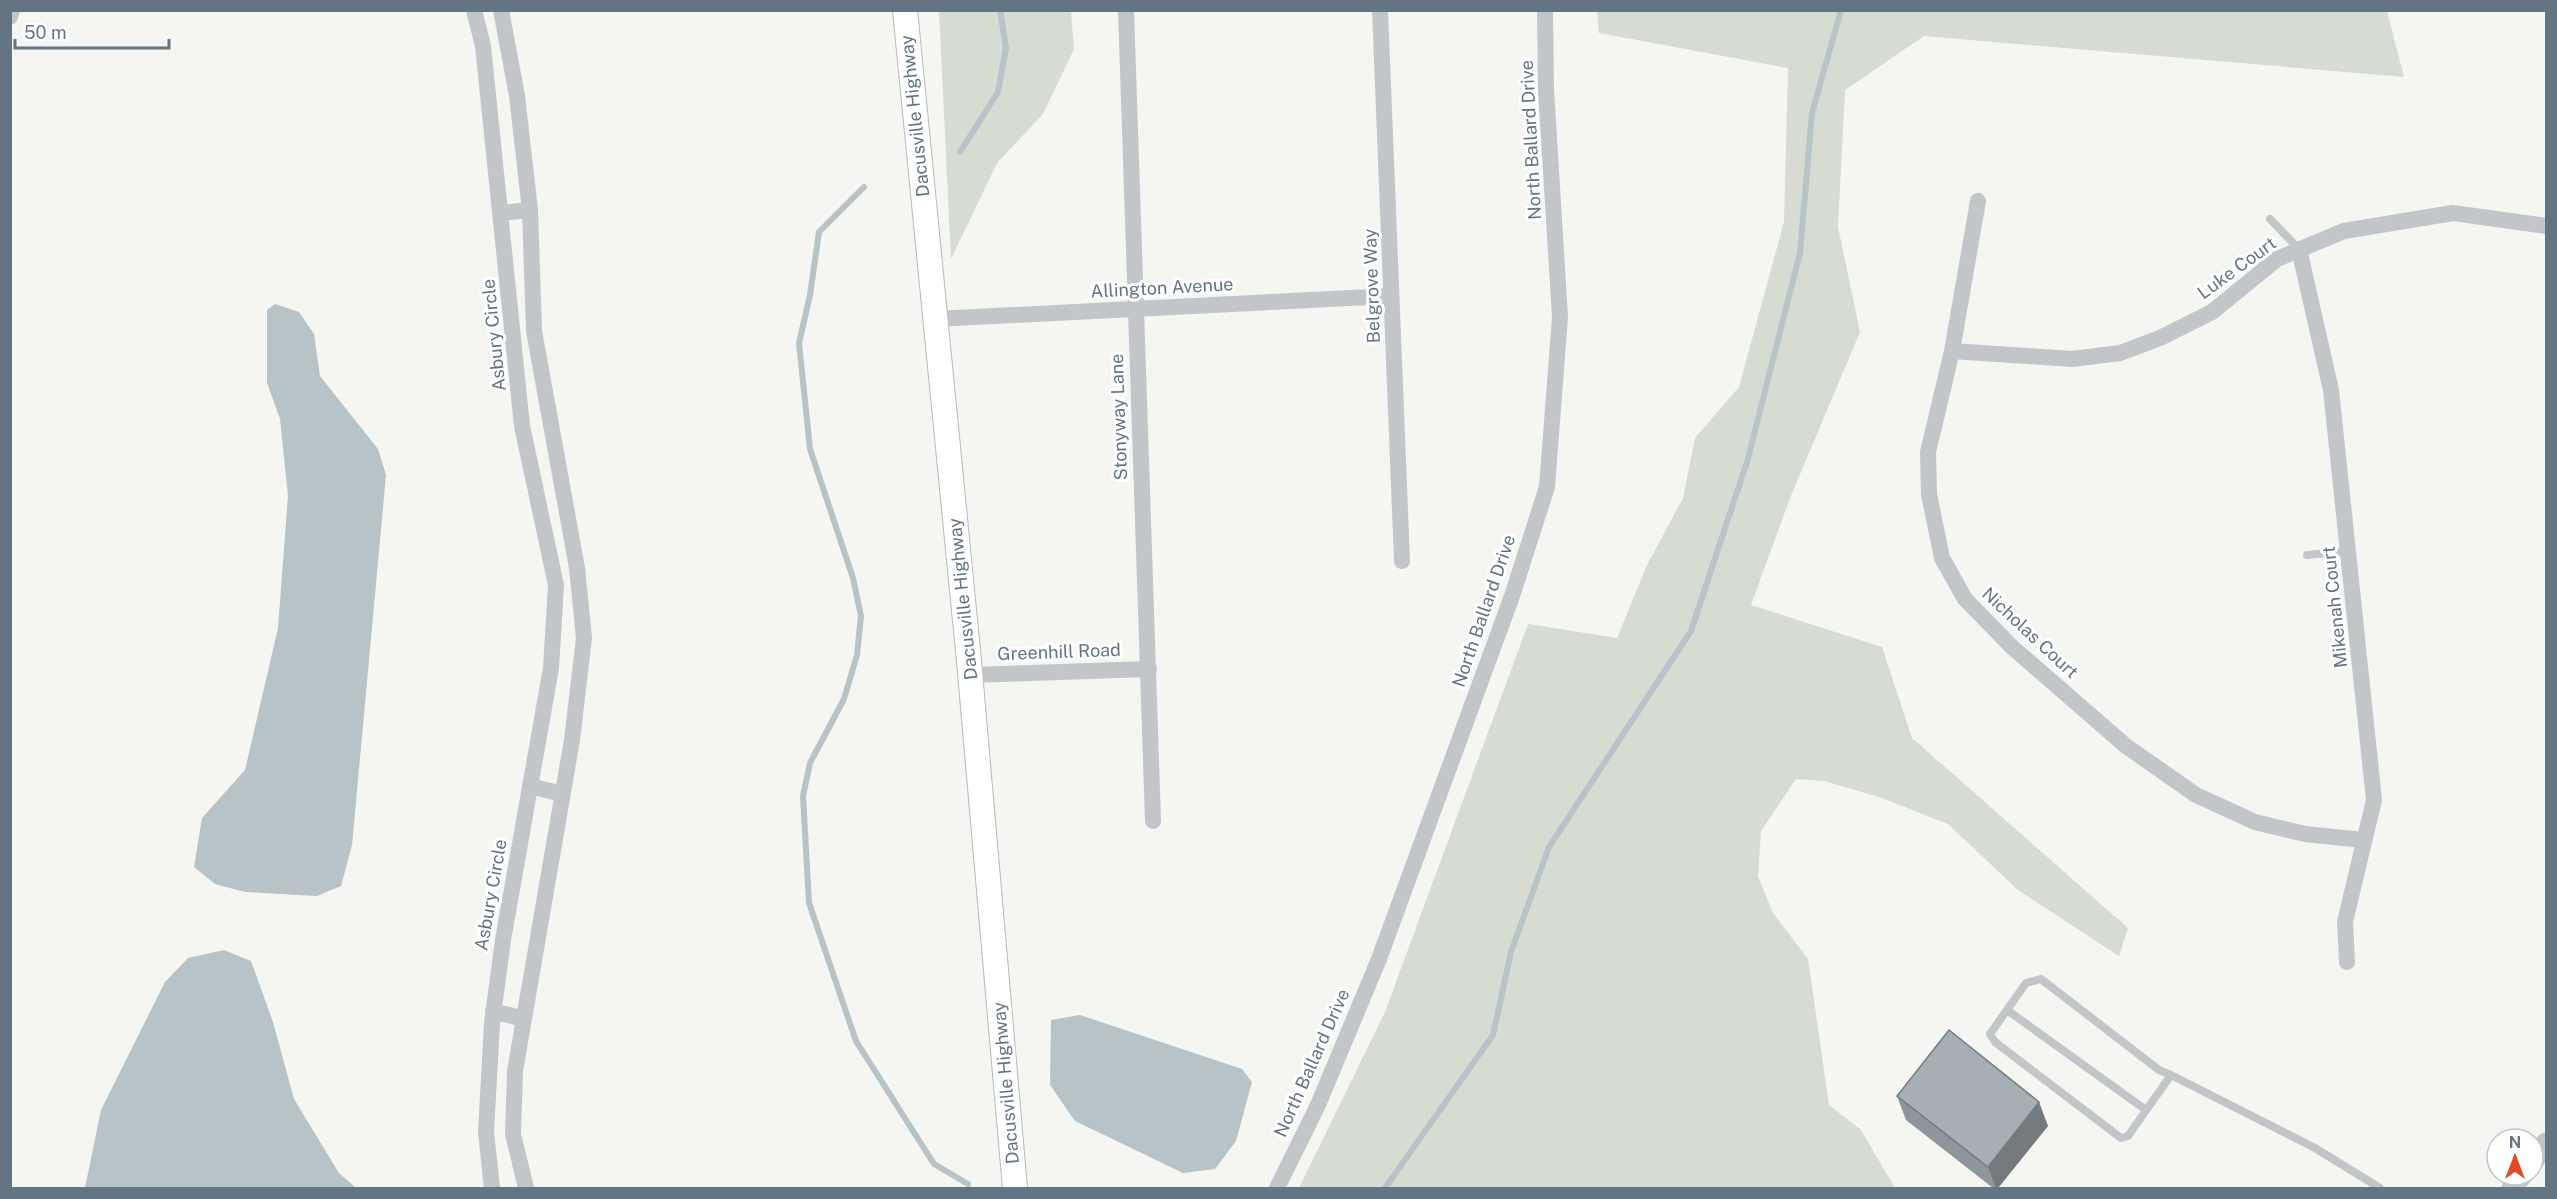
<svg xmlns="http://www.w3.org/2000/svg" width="2557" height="1199" font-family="'Public Sans',sans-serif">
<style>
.green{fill:#d6dcd2}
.water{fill:#b7c3c7}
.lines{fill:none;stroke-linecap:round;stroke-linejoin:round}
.stream{stroke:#b7c3c7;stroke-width:6}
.secondary-casing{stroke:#b4babe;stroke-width:26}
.service{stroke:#c2c6c9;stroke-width:8}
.minor{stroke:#c2c6c9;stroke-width:16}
.tertiary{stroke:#c2c6c9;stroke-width:21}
.secondary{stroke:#fff;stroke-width:24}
.wall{fill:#8f969b}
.shaded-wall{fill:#747a7e}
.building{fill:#a6afb4;stroke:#747a7e;stroke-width:1.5}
.labels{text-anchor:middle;stroke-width:6;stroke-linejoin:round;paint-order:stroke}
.street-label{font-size:18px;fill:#637582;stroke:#fff}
</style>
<rect width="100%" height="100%" fill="#f5f5f1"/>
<path class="green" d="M939 11H1071L1074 49 1043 114 997 163 951 259Z
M1597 11H2387L2404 77 1924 36 1845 90 1838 227 1860 332 1790 498 1751 605 1882 647 1912 738 2128 928 2119 956 2018 890 1948 824 1879 797 1824 781 1796 779 1761 831 1758 876 1773 913 1808 959 1829 1105 1861 1130 1895 1188H1299L1385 1012 1528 624 1617 638 1647 565 1683 498 1695 438 1739 387 1784 222 1788 68 1599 33Z"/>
<path class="water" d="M275 304 299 312 314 334 320 376 378 449 386 475 352 845 341 886 317 896 245 892 215 884 194 867 202 818 245 770 278 628 288 496 280 419 267 383V310Z
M224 950 251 961 273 1022 294 1099 339 1173 356 1188H85L101 1110 165 982 188 958Z
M1080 1015 1242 1069 1252 1082 1236 1141 1215 1169 1183 1173 1075 1121 1050 1085 1051 1020Z"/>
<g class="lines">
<path class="stream" d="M960 152 998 92 1006 48 1000 10
M864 187 819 232 810 295 799 343 810 449 853 578 861 616 857 655 844 699 810 763 803 796 809 903 856 1041 934 1164 968 1184
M1385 1188 1493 1035 1511 952 1549 847 1691 631 1747 462 1800 253 1812 113 1841 10"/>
<g class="secondary-casing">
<path id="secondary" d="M905 10 969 661 1015 1188"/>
</g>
<path class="service" d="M2270 219 2299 249
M2307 555 2349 551
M2007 1010 2146 1110
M2171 1075 2128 1136 2121 1138 1995 1042 1990 1034 2026 983 2041 979 2159 1070 2171 1075 2315 1148 2380 1188"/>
<path class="minor" d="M474 10 483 46 522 426 556 585 551 668 503 940 492 1023 486 1132 492 1188
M501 10 517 96 530 210 534 331 577 568 584 638 572 740 515 1071 513 1134 526 1188
M1126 10 1153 821
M1380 10 1402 561
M10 17 12 10
M1978 201 1952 351 1928 452 1929 494 1942 558 1965 599 2012 647 2126 746 2196 795 2255 822 2305 834 2363 840
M500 213 530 210
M2299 249 2331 390 2374 800 2345 922 2347 962
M935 319 1391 296
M1952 351 2072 359 2120 353 2160 338 2212 312 2277 259 2344 231 2453 213 2546 226
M970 675 1149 669
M530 786 562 794
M493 1011 524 1019
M1277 1188 1318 1105 1379 959 1512 596 1547 487 1560 317 1546 89 1545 10"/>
<path class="tertiary" d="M2533 1161 2546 1143
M2512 1188 2522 1175"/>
<use href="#secondary" class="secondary"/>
</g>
<path class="wall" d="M1897 1096 2048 1126 1998 1188H1993L1906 1120Z"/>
<path class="shaded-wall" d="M2039 1102 2048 1126 1998 1188H1996L1988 1167Z"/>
<path class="building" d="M1949 1030 2039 1102 1988 1167 1897 1096Z"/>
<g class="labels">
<g class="street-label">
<text transform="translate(915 116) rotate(-96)" y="6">Dacusville Highway</text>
<text transform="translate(1531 140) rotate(-93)" y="6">North Ballard Drive</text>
<text transform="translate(2237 268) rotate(-36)" y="6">Luke Court</text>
<text transform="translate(1372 286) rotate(-92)" y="6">Belgrove Way</text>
<text transform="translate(1162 288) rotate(-3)" y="6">Allington Avenue</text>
<text transform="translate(494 335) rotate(-96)" y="6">Asbury Circle</text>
<text transform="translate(1119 417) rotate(-92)" y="6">Stonyway Lane</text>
<text transform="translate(963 599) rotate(-96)" y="6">Dacusville Highway</text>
<text transform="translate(2335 607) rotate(-96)" y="6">Mikenah Court</text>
<text transform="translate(1484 611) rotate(-71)" y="6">North Ballard Drive</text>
<text transform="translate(2030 633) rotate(43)" y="6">Nicholas Court</text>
<text transform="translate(1059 652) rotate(-2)" y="6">Greenhill Road</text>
<text transform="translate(491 895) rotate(-80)" y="6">Asbury Circle</text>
<text transform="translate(1312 1063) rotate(-66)" y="6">North Ballard Drive</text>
<text transform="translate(1006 1083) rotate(-95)" y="6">Dacusville Highway</text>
</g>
</g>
<rect width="2557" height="1199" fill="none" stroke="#637582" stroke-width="24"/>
<g transform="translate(2515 1157)"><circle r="28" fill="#ffffff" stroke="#c1c8cd" stroke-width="1.5"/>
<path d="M0-4.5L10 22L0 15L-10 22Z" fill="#e34a22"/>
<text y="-9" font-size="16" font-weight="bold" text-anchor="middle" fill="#637582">N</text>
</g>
<path d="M15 39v9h154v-9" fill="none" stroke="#637582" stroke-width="3"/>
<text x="24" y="39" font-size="18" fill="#637582" stroke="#ffffff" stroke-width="4.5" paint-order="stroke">50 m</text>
</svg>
